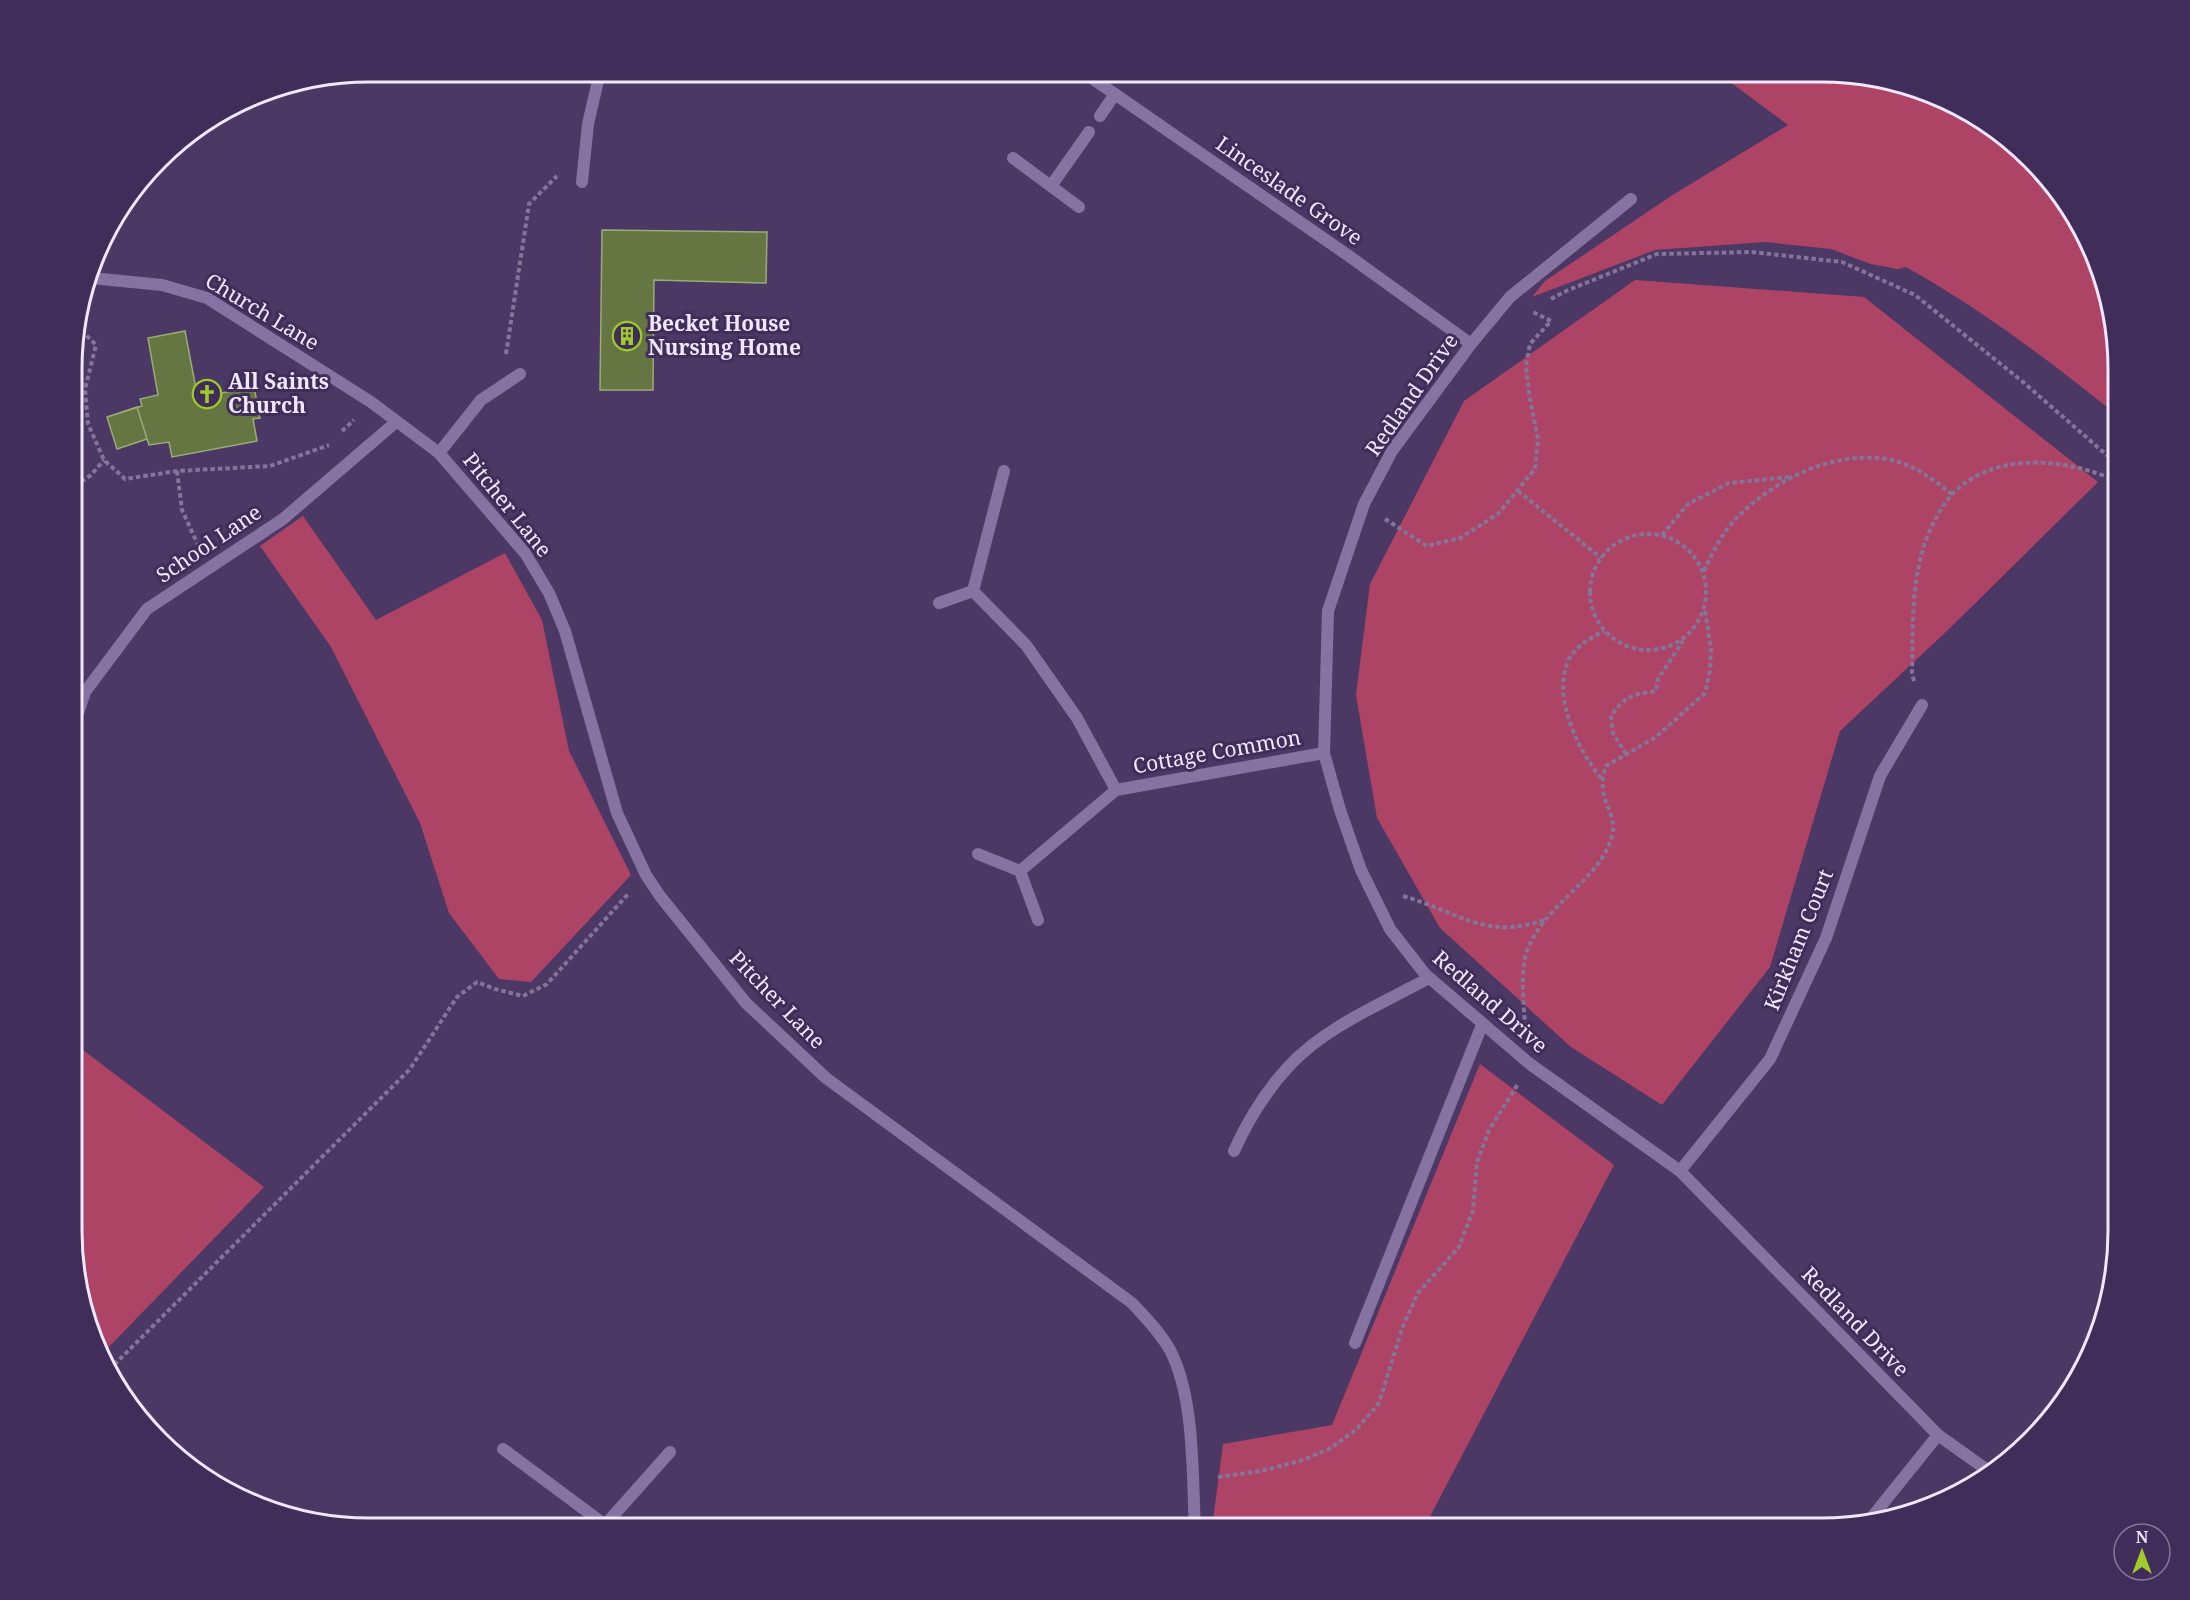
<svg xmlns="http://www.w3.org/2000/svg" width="2190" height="1600" font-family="'Noto Serif',serif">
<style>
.green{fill:#ae4465}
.building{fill:#657642;stroke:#99ac75;stroke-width:1.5}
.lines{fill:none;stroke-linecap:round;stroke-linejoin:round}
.path{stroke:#84749a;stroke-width:4;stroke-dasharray:4.5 3;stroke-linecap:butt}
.lane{stroke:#8773a2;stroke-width:12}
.street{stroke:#8773a2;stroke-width:12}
.labels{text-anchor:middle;stroke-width:6;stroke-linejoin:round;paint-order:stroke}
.street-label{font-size:21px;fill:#f1e8ff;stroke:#412d59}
.poi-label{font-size:21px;font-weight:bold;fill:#f1e8ff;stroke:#412d59;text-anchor:start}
.rim{fill:none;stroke:#f1e8ff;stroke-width:3}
</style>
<rect width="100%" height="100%" fill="#4c3865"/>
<path class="green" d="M1718 73H1840L1934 95 1996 130 2058 190 2087 238 2117 350V415C2050 361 1981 309 1906 267L1898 269 1871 264 1831 249 1765 242 1655 250 1532 297 1545 281 1671 196 1788 125Z
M1635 280 1864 297 2098 482 1949 629 1840 731 1770 967 1662 1105 1571 1047 1440 928 1377 818 1356 695 1370 584 1464 401Z
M303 516 376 620 505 553 542 620 569 751 631 875 531 982 499 979 449 913 420 823 331 647 260 546Z
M75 1044 264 1187 103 1353 75 1269Z
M1480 1064 1614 1165 1424 1528H1212L1223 1444 1332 1425Z"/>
<path class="building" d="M602 230 767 232 766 283 654 280 653 390H600Z
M185 331 196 389 215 385 216 394 254 387 260 418 253 419 257 441 172 457 169 442 149 445 147 439 117 449 107 417 142 406 140 399 158 395 148 338Z
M137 407 147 439 117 449 107 417Z"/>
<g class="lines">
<path class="path" d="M1551 299 1566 291 1657 254 1752 252 1842 262 1915 295 2023 382 2117 464
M76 325 96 345 85 389 88 424 104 460 125 479 177 471 270 466 329 445
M506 354 529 204 557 176
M342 431 354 420
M177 471 182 510 199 547
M75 486 91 475 104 460
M1518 491 1601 558
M1385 519 1427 546 1460 538 1498 514 1535 469 1538 439 1529 394 1526 365 1530 344 1551 321 1531 311
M1590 592a58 58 0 1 1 116 0a58 58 0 1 1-116 0Z
M1662 535 1688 504 1729 483 1789 477
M1704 571C1714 548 1726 526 1745 510 1785 473 1852 443 1907 465 1924 472 1939 484 1953 495
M1914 681 1912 673C1913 632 1911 588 1923 549 1929 529 1943 500 1960 487 2003 451 2070 460 2117 481
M1626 754 1613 733 1611 716C1626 695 1631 695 1656 691L1658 679 1683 641
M1601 778C1578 750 1551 696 1569 659 1577 645 1591 638 1604 631
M1403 896C1457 911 1485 941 1544 920
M1525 1027C1524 1004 1520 976 1526 954 1541 906 1600 881 1612 836 1619 813 1594 799 1606 766L1656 737 1705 693 1710 671 1711 650 1705 609
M109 1370 410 1069 457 997 477 982 495 989 523 996 547 984 629 893
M1218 1477 1261 1471 1300 1461 1329 1449 1356 1430 1379 1403 1403 1326 1418 1293 1459 1247 1473 1210 1477 1162 1489 1130 1518 1084"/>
<path class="lane" d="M1100 116 1115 94
M1013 158 1079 207
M1051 186 1089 132
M439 453 481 400 520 374
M1234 1151C1248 1120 1266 1091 1289 1066 1325 1027 1383 1003 1429 978
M1355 1343 1482 1025"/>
<path class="street" d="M1083 72 1349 256 1471 344
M582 182 588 124 600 72
M1631 199 1510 297 1471 344 1392 451 1364 504 1328 611 1324 753 1340 810 1361 870 1390 929 1425 974 1530 1064 1680 1171 1938 1435 1990 1472
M91 278 162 285 207 298 371 402 439 453 525 553 549 593 565 631 617 813 646 875 660 896 746 1003 826 1078 1132 1303C1145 1317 1160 1332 1170 1350 1195 1398 1192 1474 1195 1528
M1004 471 973 591 1026 645 1077 718 1116 790
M939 603 973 591
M75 722 85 692 147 609 283 519 396 422
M978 854 1020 871 1038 920
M1020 871 1116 790 1324 753
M1680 1171 1770 1059 1826 938 1880 776 1922 705
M503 1449 608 1527
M1868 1522 1938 1435
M605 1525 670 1452
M1560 1528 1562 1524"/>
</g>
<defs>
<g id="building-ring" transform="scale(1.5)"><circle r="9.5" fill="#412d59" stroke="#a0c92b" stroke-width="1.5"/><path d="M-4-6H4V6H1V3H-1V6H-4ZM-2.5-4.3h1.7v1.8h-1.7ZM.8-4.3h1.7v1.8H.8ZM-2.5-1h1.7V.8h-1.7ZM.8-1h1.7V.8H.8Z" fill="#a0c92b"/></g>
<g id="church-ring" transform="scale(1.5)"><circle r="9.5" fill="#412d59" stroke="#a0c92b" stroke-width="1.5"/><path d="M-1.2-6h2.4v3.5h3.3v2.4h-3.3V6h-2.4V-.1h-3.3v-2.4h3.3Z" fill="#a0c92b"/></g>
</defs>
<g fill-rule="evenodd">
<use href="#building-ring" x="627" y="336"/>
<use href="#church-ring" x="207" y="394"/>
</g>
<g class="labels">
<g class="street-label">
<text transform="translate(1289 191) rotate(35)" y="7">Linceslade Grove</text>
<text transform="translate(262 312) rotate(31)" y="7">Church Lane</text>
<text transform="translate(1412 395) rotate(-55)" y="7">Redland Drive</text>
<text transform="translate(507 505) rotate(51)" y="7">Pitcher Lane</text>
<text transform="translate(209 544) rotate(-34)" y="7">School Lane</text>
<text transform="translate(1217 752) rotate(-10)" y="7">Cottage Common</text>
<text transform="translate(1799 940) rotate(-68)" y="7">Kirkham Court</text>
<text transform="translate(777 1000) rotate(46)" y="7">Pitcher Lane</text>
<text transform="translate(1490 1002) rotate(41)" y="7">Redland Drive</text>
<text transform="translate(1855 1322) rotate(46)" y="7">Redland Drive</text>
</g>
<g class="poi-label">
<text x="648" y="331">Becket House<tspan x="648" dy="24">Nursing Home</tspan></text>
<text x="228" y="389">All Saints<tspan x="228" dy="24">Church</tspan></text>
</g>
</g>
<path d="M0 0H2190V1600H0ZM369 82H1821A287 287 0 0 1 2108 369V1231A287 287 0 0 1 1821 1518H369A287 287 0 0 1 82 1231V369A287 287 0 0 1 369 82Z" fill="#412d59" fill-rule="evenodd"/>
<path class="rim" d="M369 82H1821A287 287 0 0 1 2108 369V1231A287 287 0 0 1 1821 1518H369A287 287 0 0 1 82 1231V369A287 287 0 0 1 369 82Z"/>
<g transform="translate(2142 1552)"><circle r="28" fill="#412d59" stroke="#87789b" stroke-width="1.5"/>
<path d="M0-4.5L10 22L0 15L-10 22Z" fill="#a0c92b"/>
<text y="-9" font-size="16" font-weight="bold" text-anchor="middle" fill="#f1e8ff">N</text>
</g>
</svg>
